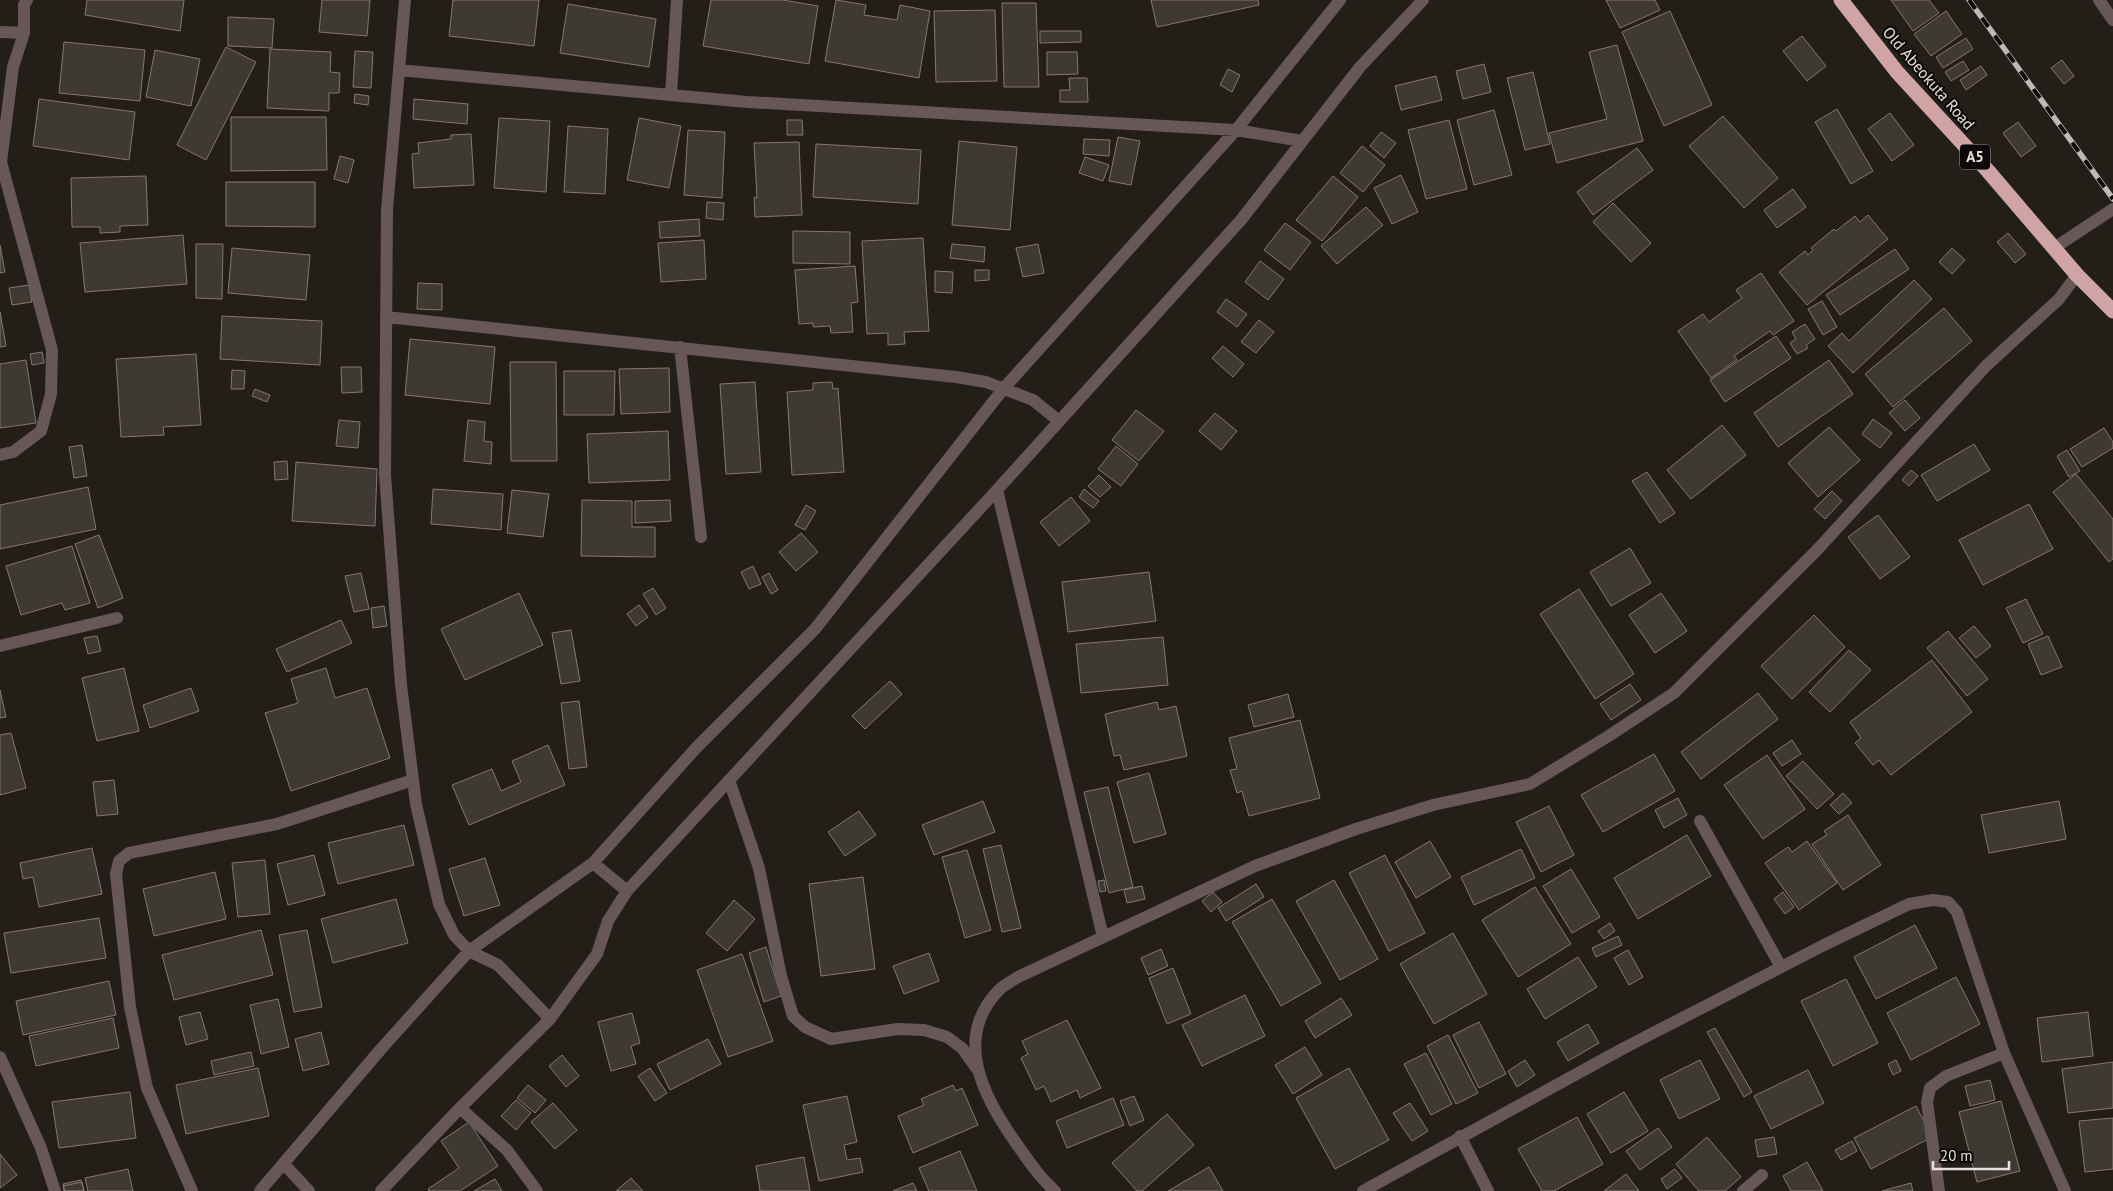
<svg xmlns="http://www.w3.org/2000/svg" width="2113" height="1191" font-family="'PT Sans',sans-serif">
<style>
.building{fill:#3e3932;stroke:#817a73}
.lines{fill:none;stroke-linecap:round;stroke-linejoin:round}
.street{stroke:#675757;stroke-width:12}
.highway{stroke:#cea5a4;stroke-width:15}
.rail-casing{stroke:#bfb9b5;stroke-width:5.5}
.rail{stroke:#0b0807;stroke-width:4;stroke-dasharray:11;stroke-linecap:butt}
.labels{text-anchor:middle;stroke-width:4;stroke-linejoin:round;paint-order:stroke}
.shield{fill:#0b0807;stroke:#a5a19e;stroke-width:1}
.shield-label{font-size:15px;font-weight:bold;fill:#e7e2de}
.street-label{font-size:16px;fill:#e7e2de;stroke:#0b0807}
</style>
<rect width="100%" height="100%" fill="#241e19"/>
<path class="building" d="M87 0H184L180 31 85 15Z
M322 0H370L367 36 319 32Z
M453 0H539L534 46 449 36Z
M711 0H783L818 6 809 64 703 46Z
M836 0 866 5 864 15 897 20 900 5 930 11 919 78 825 61Z
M1151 0H1258L1259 5 1157 27Z
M1606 0H1655L1660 10 1620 28Z
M1891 0H1929L1939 13 1913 31Z
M1002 3H1036L1039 87H1004Z
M568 4 656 19 649 67 560 53Z
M995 10 997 81 936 82 934 11Z
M1670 11 1712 105 1664 126 1622 32Z
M1946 11 1962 34 1931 56 1914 34Z
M228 17 274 19 272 48 228 46Z
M1040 31H1081V42L1040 43Z
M1802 36 1826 66 1807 81 1783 51Z
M1966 38 1973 49 1943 68 1936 57Z
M64 42 145 50 140 101 59 93Z
M1617 45 1643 141 1557 163 1549 133 1607 119 1589 52Z
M226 47 256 62 206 160 177 145Z
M270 49 331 52 330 72 340 73 339 93H329V111L267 108Z
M155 50 200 59 191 106 146 97Z
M355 51 373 52 371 88 353 87Z
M1047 52H1077L1078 74 1047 75Z
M2062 60 2074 76 2064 84 2051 68Z
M1963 61 1969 70 1951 81 1945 72Z
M1484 64 1491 92 1463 99 1456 71Z
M1981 66 1987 75 1966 90 1960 80Z
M1228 69 1240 75 1232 92 1220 85Z
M1533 72 1550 144 1525 150 1507 78Z
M1436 76 1442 100 1401 110 1395 86Z
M1069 78H1087L1088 102H1060V90H1070Z
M355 94 369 96 368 105 354 103Z
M39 99 135 112 129 160 33 146Z
M414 99 468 104 467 124 413 119Z
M1837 109 1873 171 1851 184 1815 122Z
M1494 110 1512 175 1474 185 1457 120Z
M1890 113 1914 145 1892 161 1868 129Z
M1723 116 1778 178 1744 208 1689 146Z
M231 117H326L327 170 231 171Z
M499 118 550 121 546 192 494 188Z
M639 118 681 126 669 188 627 180Z
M787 120H802L803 135H787Z
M1449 120 1467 189 1426 199 1408 130Z
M2018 122 2036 146 2021 157 2003 133Z
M568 126 608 129 605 194 564 192Z
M688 130 725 132 722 198 684 195Z
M1381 132 1396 143 1384 158 1370 146Z
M471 134 474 185 414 188 412 154 419 153 418 143 451 139V135Z
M1118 137 1140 141 1131 185 1109 181Z
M1084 139 1110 140 1109 156 1083 154Z
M959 141 1017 147 1010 230 952 225Z
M799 142 802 215 755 217 754 197 757 198 754 143Z
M816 144 921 150 918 204 813 197Z
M1362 146 1385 165 1363 192 1340 173Z
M1637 148 1653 170 1593 215 1577 192Z
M340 156 354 160 348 183 334 179Z
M1085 157 1109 165 1103 181 1079 173Z
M1401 175 1418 212 1392 224 1374 188Z
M146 176 148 225 120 226V232L100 233V227H72L71 178Z
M1333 176 1358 197 1322 241 1296 220Z
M226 182H315V227L226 226Z
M1793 189 1806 207 1777 228 1764 210Z
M707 202 724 203 723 220 706 218Z
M1613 203 1651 243 1631 262 1593 222Z
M1366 207 1383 225 1337 264 1321 246Z
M1868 215 1888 239 1807 305 1779 272 1805 251 1808 255 1813 250 1811 248 1834 229 1836 231 1855 216 1860 222Z
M699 219 700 236 660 238 659 222Z
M1285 223 1311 242 1290 270 1264 250Z
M793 231 850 232V264L793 263Z
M2008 233 2026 254 2015 263 1997 242Z
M183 235 187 284 85 292 80 243Z
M923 238 929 331 904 332 905 344 888 345V333L867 334 862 241Z
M704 240 706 279 661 282 658 243Z
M196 244H223L222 299 196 298Z
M952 244 985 247 984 262 950 258Z
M1038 244 1044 273 1023 277 1016 248Z
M0 245 5 272 0 273Z
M232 248 310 255 306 300 228 293Z
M1952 248 1965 260 1952 274 1939 262Z
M1895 249 1909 269 1840 315 1826 295Z
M1260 261 1284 279 1268 300 1245 282Z
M855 266 858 302 851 303 853 332 831 333 830 326 813 327V323L799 324 795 270Z
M975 270H989V280L975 281Z
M935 271 953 272 952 293 935 292Z
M1761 273 1794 321 1773 335 1770 331 1734 356 1737 360 1711 378 1678 331 1703 314 1709 322 1742 298 1736 290Z
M1914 280 1932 299 1853 373 1828 346 1842 333 1849 341Z
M418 283 442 284V310L417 309Z
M29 285 32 302 12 305 9 288Z
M1226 299 1247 314 1237 327 1217 312Z
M1822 301 1837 327 1823 335 1808 309Z
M1944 308 1972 341 1893 407 1865 374Z
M0 312 6 346 0 347Z
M222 316 322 321 320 365 220 359Z
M1259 320 1274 332 1256 353 1241 342Z
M1805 324 1815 339 1806 345 1808 348 1797 354 1790 343 1796 339 1792 332Z
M1776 336 1791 358 1725 402 1710 380Z
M410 339 495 347 490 404 405 395Z
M1223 346 1244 364 1233 377 1212 358Z
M42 352 44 363 32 365 30 354Z
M196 354 201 425 163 427 164 435 121 437 116 359Z
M26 360 36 423 0 428V364Z
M1829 360 1853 394 1778 447 1754 413Z
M510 362H556L557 461H511Z
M341 367H361L362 392 342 393Z
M669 368 670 412 621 414 619 369Z
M232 370 245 371 244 389H231Z
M564 371H615L614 415H564Z
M755 382 761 472 726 474 720 384Z
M832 382 833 389 838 388 844 472 792 475 787 392 813 390V383Z
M255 389 270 395 267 402 252 396Z
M1905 400 1920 418 1905 431 1889 413Z
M1136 410 1164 431 1139 461 1112 440Z
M1215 413 1237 431 1221 450 1199 431Z
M1873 419 1892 433 1880 448 1862 434Z
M339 420 360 422 358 448 336 446Z
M468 420 485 422 484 441 492 442 491 464 464 461Z
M1722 425 1746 455 1691 499 1667 470Z
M1829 427 1860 460 1818 497 1788 463Z
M2104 428 2113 442V448L2082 467 2070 449Z
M668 431 670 480 589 483 587 434Z
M1974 444 1990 470 1937 501 1921 475Z
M82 445 87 476 74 478 69 447Z
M1116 446 1138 464 1121 486 1098 469Z
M2067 450 2080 471 2069 477 2057 456Z
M287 461 288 479 275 480 274 462Z
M296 462 377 469 375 526 292 521Z
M1911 470 1918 476 1909 486 1902 480Z
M1647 472 1675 513 1660 523 1632 481Z
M2076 474 2113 519V559L2109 562 2053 492Z
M1099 475 1111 487 1100 497 1088 486Z
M88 487 96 529 0 549V505Z
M433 489 503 494 501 530 431 524Z
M1084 489 1099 501 1093 508 1079 497Z
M512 490 549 494 543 537 507 533Z
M1832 491 1842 501 1825 519 1814 509Z
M1071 497 1090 521 1059 546 1040 522Z
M582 500 632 501V527H655V557L581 556Z
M670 500 671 521 635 523V501Z
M2029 504 2053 549 1983 585 1959 540Z
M806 505 816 511 805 530 795 525Z
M1878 515 1910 557 1880 579 1848 537Z
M801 533 818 552 796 571 779 552Z
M99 535 123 598 98 608 75 544Z
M72 546 90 603 65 610 62 603 21 615 6 566Z
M1630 548 1651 583 1611 606 1590 572Z
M753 566 761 584 749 589 741 572Z
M1149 572 1156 621 1068 632 1062 582Z
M361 573 369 609 354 612 345 576Z
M769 573 778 590 771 594 762 577Z
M653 588 666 608 656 615 643 594Z
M1579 589 1634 674 1595 699 1540 614Z
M519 593 543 645 465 680 441 629Z
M1661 593 1687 631 1655 653 1629 615Z
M2026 599 2043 634 2023 643 2006 608Z
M639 605 648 617 636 626 627 614Z
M384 606 387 626 373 628 371 608Z
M1814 615 1845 647 1792 699 1761 666Z
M341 620 352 643 287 672 276 649Z
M1974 626 1991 646 1976 658 1959 638Z
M571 630 580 681 561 684 552 633Z
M1948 631 1988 679 1967 696 1927 648Z
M97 636 101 651 88 654 84 638Z
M2048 636 2062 667 2041 675 2028 644Z
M1163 637 1168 685 1081 693 1076 644Z
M1849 650 1871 670 1830 712 1809 692Z
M1932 660 1972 712 1891 775 1879 760 1873 765 1855 743 1861 738 1850 722Z
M124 668 139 731 97 741 82 678Z
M326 668 335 698 367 688 390 758 291 791 265 713 298 703 291 679Z
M890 681 902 694 865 729 852 716Z
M1630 684 1641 700 1611 720 1600 704Z
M191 688 199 711 150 728 143 705Z
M0 690 6 717 0 718Z
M1758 693 1778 719 1701 779 1681 752Z
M1288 694 1294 717 1254 727 1248 705Z
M579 701 587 767 569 769 561 703Z
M1157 702 1159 710 1176 706 1187 756 1124 770 1120 755 1114 756 1105 714Z
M1300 720 1320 798 1249 816 1242 791 1237 793 1230 770 1237 769 1229 738Z
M11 733 26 788 0 795V735Z
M1792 740 1801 754 1782 766 1773 753Z
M548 745 565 785 469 825 452 785 492 769 501 791 521 782 512 761Z
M1654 754 1675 791 1603 832 1581 795Z
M1767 755 1805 809 1763 839 1724 785Z
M1803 761 1834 794 1817 809 1786 776Z
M1149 773 1166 834 1134 843 1117 782Z
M114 780 118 814 97 816 93 782Z
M1108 787 1133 887 1109 893 1084 792Z
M1843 793 1852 803 1839 814 1830 805Z
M1678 798 1687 815 1664 828 1655 810Z
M983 801 995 832 934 855 922 825Z
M2059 801 2066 839 1989 853 1981 815Z
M1549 806 1574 855 1541 872 1516 822Z
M859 811 876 835 845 856 828 832Z
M1848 815 1881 865 1843 890 1812 844 1827 835 1824 831Z
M404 825 414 865 338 884 328 843Z
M1687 835 1711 876 1638 919 1614 878Z
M1430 841 1451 877 1416 898 1395 862Z
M1807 841 1837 883 1799 910 1765 863 1788 847 1792 852Z
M1001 845 1021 928 1002 932 983 849Z
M92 848 102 894 39 907 33 877 23 879 20 863Z
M1521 849 1535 878 1474 905 1461 877Z
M967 850 991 930 965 938 942 857Z
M314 855 325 895 288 905 277 864Z
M1385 855 1425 933 1389 951 1349 873Z
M485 858 500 905 464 916 449 869Z
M265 860 270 914 238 917 232 863Z
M1571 869 1600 917 1572 933 1543 886Z
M215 872 226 919 154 936 143 889Z
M863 877 875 969 821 976 809 884Z
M1104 880 1106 891 1100 892 1098 881Z
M1334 880 1378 959 1340 980 1296 901Z
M1256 884 1264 897 1226 921 1218 908Z
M1142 886 1145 899 1127 903 1124 890Z
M1535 887 1571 944 1518 977 1482 920Z
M1213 892 1222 902 1211 912 1202 901Z
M1783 892 1794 907 1785 914 1774 899Z
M396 899 408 943 333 963 321 919Z
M1272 899 1321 983 1281 1006 1232 922Z
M734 900 755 919 727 951 706 933Z
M99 918 106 958 11 973 4 933Z
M1610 923 1615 931 1604 939 1598 931Z
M1915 925 1937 968 1876 999 1854 957Z
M261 930 273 975 174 1000 162 955Z
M307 930 322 1007 294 1012 279 935Z
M1453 933 1487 994 1434 1024 1400 964Z
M1618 936 1622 945 1596 957 1592 948Z
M766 947 781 996 764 1002 749 953Z
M1161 949 1168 966 1148 975 1141 958Z
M1628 950 1643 977 1629 985 1614 958Z
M929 953 939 981 904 994 893 966Z
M742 954 773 1041 728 1057 697 970Z
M1578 957 1597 987 1545 1019 1527 989Z
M1173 968 1191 1014 1167 1024 1149 978Z
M1956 977 1980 1024 1911 1060 1887 1013Z
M1846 979 1878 1043 1833 1066 1801 1001Z
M109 981 116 1015 23 1035 16 1001Z
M1245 995 1265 1036 1202 1066 1182 1025Z
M1341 998 1352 1015 1315 1038 1305 1021Z
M278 999 289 1047 261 1054 250 1005Z
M200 1012 208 1039 186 1045 179 1017Z
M2088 1012 2093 1056 2042 1062 2037 1018Z
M632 1013 640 1043 631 1046 636 1064 611 1071 598 1022Z
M113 1018 119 1048 36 1066 29 1036Z
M1067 1020 1101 1088 1080 1098 1077 1090 1051 1102 1044 1086 1036 1090 1021 1058 1028 1054 1022 1041Z
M1479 1022 1506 1074 1479 1088 1453 1035Z
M1588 1024 1599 1043 1568 1061 1557 1042Z
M1715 1028 1752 1092 1744 1097 1707 1032Z
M321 1032 329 1064 303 1071 295 1039Z
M1448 1035 1478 1093 1456 1104 1427 1046Z
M708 1039 721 1064 670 1090 657 1064Z
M1305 1047 1322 1075 1293 1094 1275 1065Z
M251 1052 254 1066 214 1075 211 1061Z
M1426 1053 1452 1104 1431 1115 1404 1064Z
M562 1055 579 1076 566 1087 549 1066Z
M1525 1060 1535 1075 1517 1087 1508 1071Z
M1700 1060 1720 1099 1679 1119 1660 1080Z
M1896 1060 1901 1071 1893 1075 1888 1064Z
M2113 1062V1108L2068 1113 2062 1069Z
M258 1068 269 1116 186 1134 176 1085Z
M650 1068 667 1093 655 1101 638 1076Z
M1349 1068 1389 1140 1335 1169 1296 1098Z
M1808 1070 1824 1103 1771 1129 1754 1096Z
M1990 1080 1995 1100 1970 1106 1965 1086Z
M528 1085 546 1100 535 1113 517 1098Z
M953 1085 956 1091 962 1088 978 1125 913 1153 898 1116 924 1105 921 1099Z
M130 1092 136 1138 59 1148 52 1102Z
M1624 1092 1648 1131 1611 1153 1587 1114Z
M847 1096 857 1142 844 1145 847 1160 860 1158 863 1172 819 1181 803 1105Z
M1134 1096 1144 1120 1130 1126 1120 1101Z
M1113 1098 1124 1125 1067 1148 1056 1121Z
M516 1100 531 1113 516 1130 501 1116Z
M2001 1101 2020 1171 1977 1182 1959 1112Z
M553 1103 577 1130 555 1149 531 1122Z
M1410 1103 1428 1131 1412 1141 1393 1113Z
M1916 1106 1932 1137 1871 1169 1854 1138Z
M1167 1114 1194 1145 1142 1191H1137L1112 1163Z
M1577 1117 1603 1164 1554 1191H1542L1518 1149Z
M2113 1118V1169L2085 1172 2079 1121Z
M469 1122 498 1166 460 1191H429L428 1189 459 1168 441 1141Z
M1658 1128 1672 1147 1640 1170 1626 1151Z
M1707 1137 1741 1177 1725 1191H1699L1676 1164Z
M1774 1137 1777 1154 1758 1157 1755 1140Z
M1852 1141 1857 1151 1841 1160 1835 1150Z
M960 1151 977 1191H929L919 1168Z
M0 1154 17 1175 0 1188Z
M804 1157 810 1191H760L756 1166Z
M1807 1162 1823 1191H1791L1783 1176Z
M1209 1167 1223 1191H1168Z
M128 1169 133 1191H88L85 1178Z
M1675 1169 1682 1178 1667 1189 1661 1179Z
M1626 1174 1639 1191H1604Z
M631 1178 643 1191H616Z
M495 1179 502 1191H474Z
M81 1180 84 1191H65L63 1184Z
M82 1182 84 1191H64L63 1186Z
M913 1183 917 1191H893Z
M1911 1183 1913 1191H1882Z"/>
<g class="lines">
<path class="street" d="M405 0 387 210 385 475 401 685 416 804 439 904 454 935 469 951 498 965 550 1019
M2099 0 2113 20
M0 32 24 33V5L27 0
M399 70 747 102 1236 130 1302 141
M671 95 677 0
M2054 248 2113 209
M386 317 956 377 986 382 1033 400 1059 421
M680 347 701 537
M0 455 13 452 41 431 51 394 52 350 1 162 13 67 24 33
M997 490 1103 937
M0 646 117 618
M729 780 759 868 781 976 793 1016 805 1027 831 1039 898 1029 924 1030 947 1037 962 1048 977 1069
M1700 821 1781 967
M593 863 627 891
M0 1057 41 1148 55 1191
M460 1108 507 1150 537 1191
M1460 1136 1488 1191
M284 1164 309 1191
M192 1191 147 1088 130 1007 116 874 119 861 129 853 277 824 413 780
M260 1191 381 1049 469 951 593 863 696 748 815 629 1004 388 1236 130 1340 0
M381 1191 460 1108 550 1019 597 954 608 921 627 891 997 490 1241 220 1360 67 1423 0
M1055 1191C1039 1177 1028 1160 1016 1143 984 1098 952 1038 999 990 1004 985 1012 981 1018 977L1255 866 1356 829 1433 805 1530 784 1607 737 1674 693 1817 550 1986 366 2059 299 2077 275
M1363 1191 1624 1048 1824 945 1909 904 1933 900 1948 902 1957 912 2004 1053 2065 1191
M1743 1191 1762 1175
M1939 1191 1927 1102 1930 1088 1946 1076 2004 1053"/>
<path class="highway" d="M1841 0 1897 72 1988 171 2077 275 2113 311"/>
<g class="rail-casing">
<path id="rail" d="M1969 0 2113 199"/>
</g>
<use href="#rail" class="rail"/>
</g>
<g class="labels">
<rect class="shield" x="1960" y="144.5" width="30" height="25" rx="4"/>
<g class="shield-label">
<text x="1975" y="162">A5</text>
</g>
<g class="street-label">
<text transform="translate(1929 78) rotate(49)" y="6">Old Abeokuta Road</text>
</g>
</g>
<path d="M1933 1161v8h76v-8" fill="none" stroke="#e7e2de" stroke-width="2.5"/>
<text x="1940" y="1161" font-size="15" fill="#e7e2de" stroke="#0b0807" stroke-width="4" paint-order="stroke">20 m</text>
</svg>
